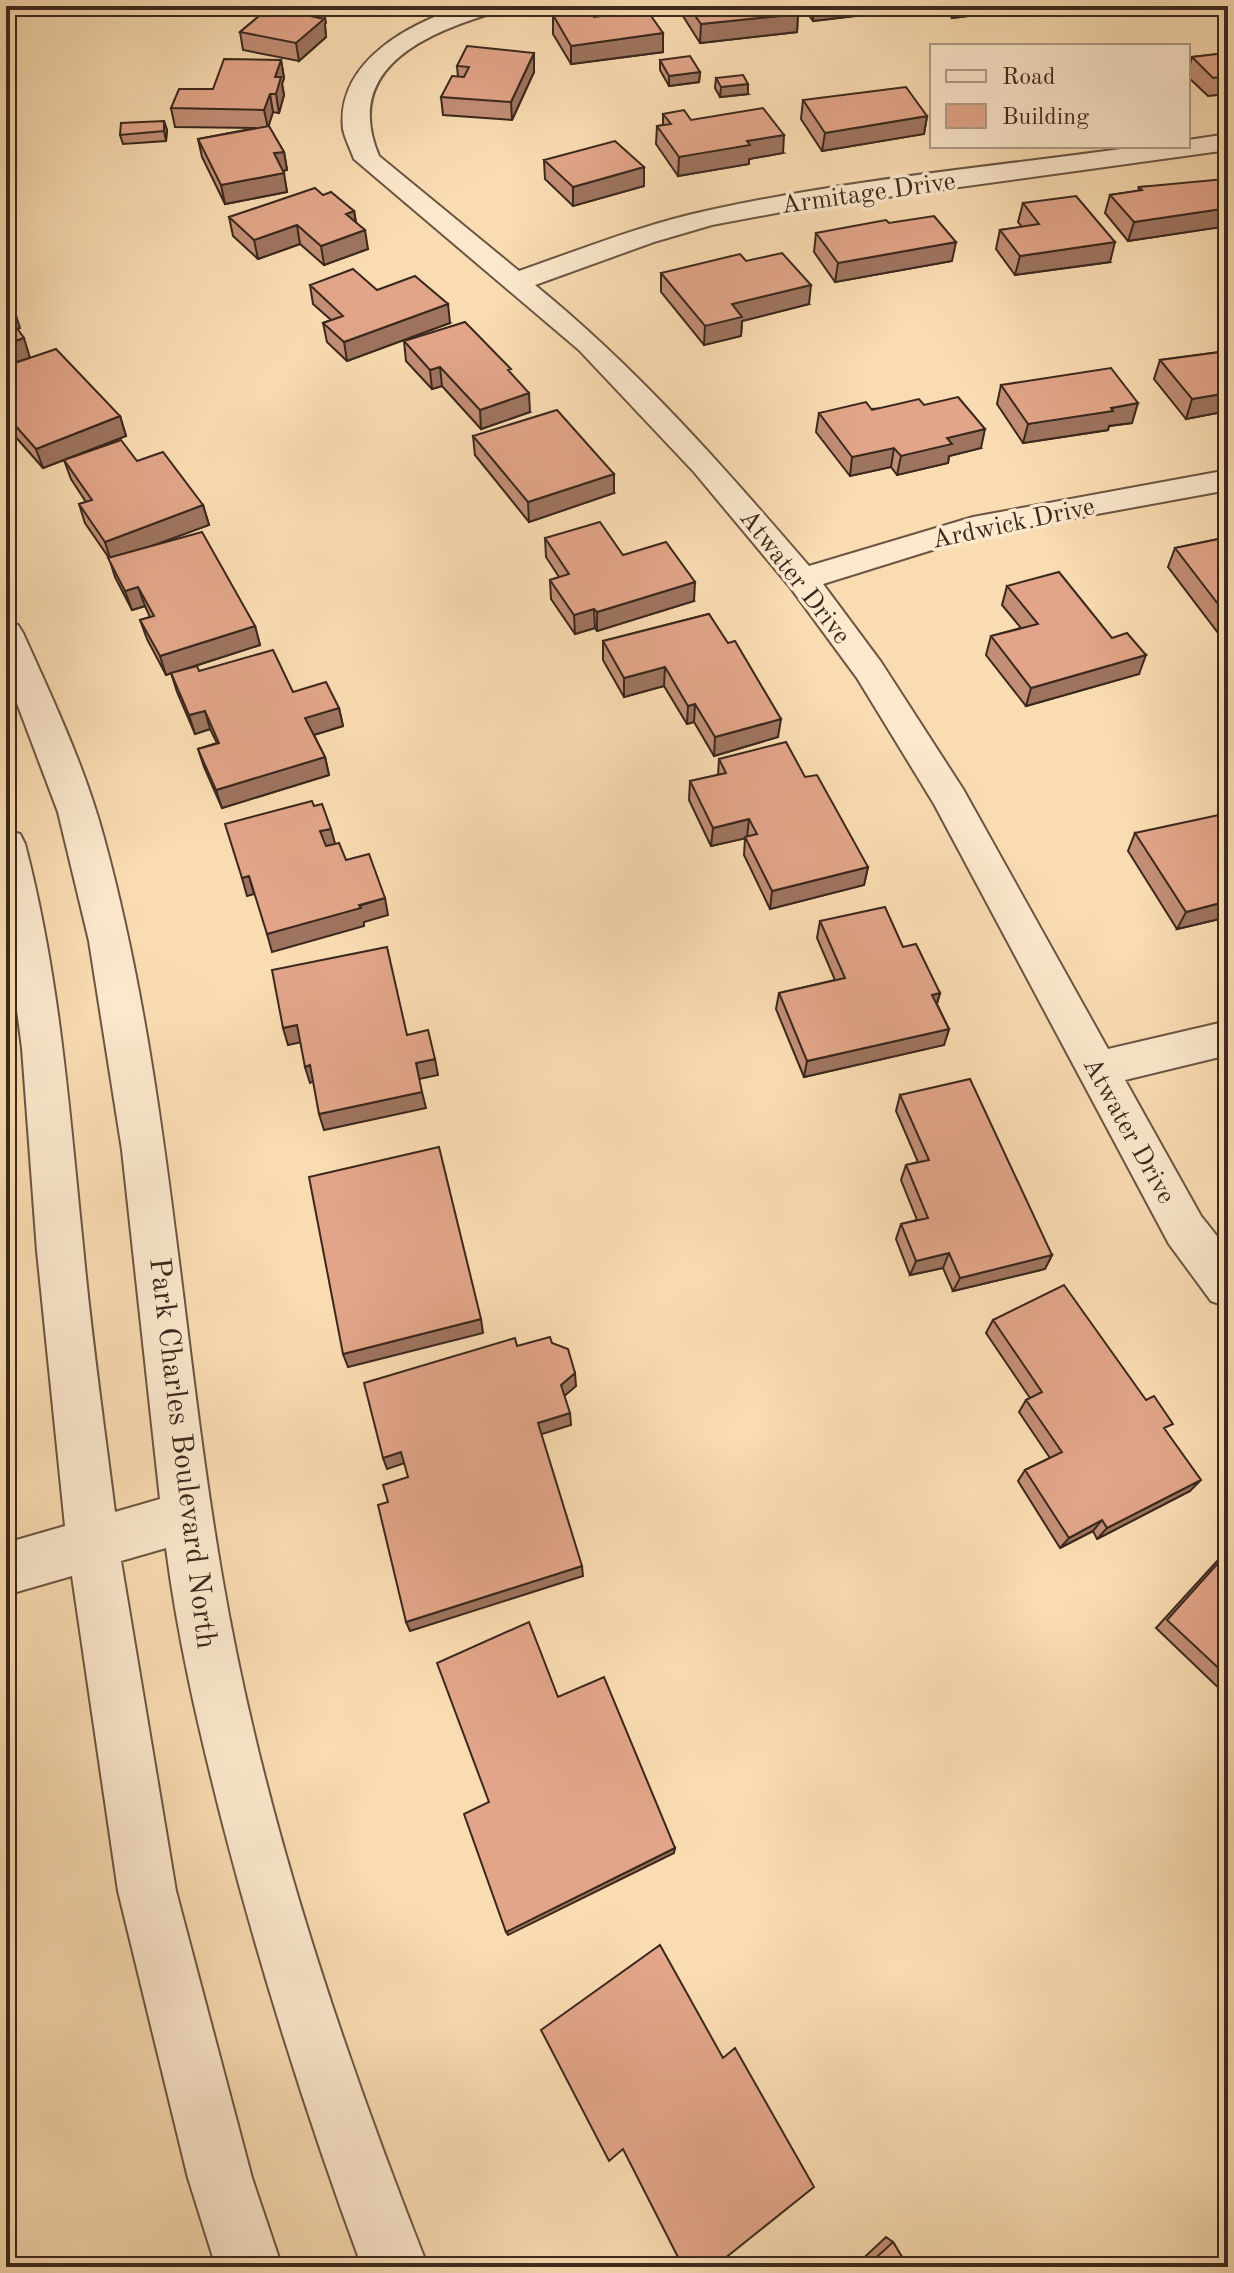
<svg xmlns="http://www.w3.org/2000/svg" width="1234" height="2273" font-family="'Old Standard TT',serif">
<style>
.lines{fill:none;stroke-linecap:round;stroke-linejoin:round}
.street-casing{stroke:#6b5542;stroke-width:4}
.street{fill:#fce8cd;fill-rule:evenodd}
.wall{fill:#c28e76;stroke:#3b281d;stroke-width:2}
.shaded-wall{fill:#9e7460;stroke:#3b281d;stroke-width:2}
.building{fill:#e2a589;stroke:#3b281d;stroke-width:2}
.labels{text-anchor:middle;stroke-width:7;stroke-linejoin:round;paint-order:stroke}
.far-street-label{font-size:26px;fill:#3b281d;stroke:#fce8cd}
.street-label{font-size:30px;fill:#3b281d;stroke:#fce8cd}
</style>
<rect width="100%" height="100%" fill="#fadcb2"/>
<filter id="stains"><feTurbulence type="fractalNoise" baseFrequency=".0025" numOctaves="4"/><feColorMatrix values="0 0 0 0 .2 0 0 0 0 .09 0 0 0 0 .02 0 0 0 .5 -.17"/></filter>
<radialGradient id="worn" r=".72"><stop offset=".6" stop-color="#630" stop-opacity="0"/><stop offset="1" stop-color="#630" stop-opacity=".3"/></radialGradient>
<g class="lines">
<g class="street-casing">
<path id="street" d="M466 6H502L499 11C429 32 341 66 379 156L519 271C582 249 644 224 710 210 852 179 999 166 1143 146H1188V140L1228 134V150L792 210 712 225 654 242 535 285C638 369 722 465 809 566L973 517 1228 470V490L977 536 823 584 881 662 963 789 1108 1049 1228 1021V1055L1125 1080 1201 1216 1228 1250V1307L1211 1301 1169 1244 934 804 857 678 790 587 694 472 579 350 354 159C351 150 345 139 343 129 336 61 411 22 466 6Z
M6 621 18 625 23 633C53 700 85 767 104 838 170 1080 180 1331 222 1576 262 1812 340 2044 428 2267H362C308 2121 261 1972 222 1821 199 1730 178 1641 166 1548L121 1561 176 1891 252 2178 282 2267H216L188 2178 118 1891 72 1576 6 1595V1543L65 1526 37 1251 22 1048 6 928V830L20 834 25 844C60 978 69 1109 83 1246 91 1335 104 1424 115 1512L160 1499 122 1150 89 941 58 812 6 674Z"/>
</g>
<use href="#street" class="street"/>
</g>
<path class="wall" d="M271 6H323L326 37 299 61 243 50 240 32Z
M355 6H378L365 11Z
M681 6H793L798 14 797 32 700 43 681 13Z
M802 6H913V9L813 21Z
M942 6H1033V8L952 18Z
M604 9 663 33V52L571 64 553 34V15L594 17 604 16Z
M1224 39H1228V94L1208 96 1188 77V72L1192 57 1219 54Z
M534 53V72L512 120 443 115 441 97 458 77 457 66Z
M281 60 284 78 282 84 284 95 279 113 273 112 268 126 284 152 287 170 283 171 287 192 225 204 202 157 198 139 256 128 175 127 171 108Z
M660 60 700 72 699 82 669 86 660 70Z
M716 78 748 94 720 97 715 88Z
M803 100 927 116 924 134 822 151 801 119Z
M663 114 691 120 783 153 749 159V164L678 176 656 144 657 126 663 125Z
M164 121 167 130 166 141 123 144 120 135Z
M544 160 644 167V186L573 206 545 179Z
M1228 182V226L1128 241 1105 213 1110 195 1138 191 1139 187Z
M323 195 354 211 356 222 368 249 324 265 300 244 258 259 233 236 229 217Z
M1023 203 1110 262 1015 275 996 249 1000 230 1022 227 1018 222Z
M816 233 952 261 835 282 814 252Z
M746 261 809 304 742 321 741 336 704 345 661 292V273Z
M310 285 377 290 450 323 347 361 327 342 323 323 331 320 313 304Z
M404 341 530 412 481 429 442 386 432 389 406 361Z
M1228 351V411L1186 419 1154 379 1160 360Z
M6 366 120 416 126 436 71 457 137 461 203 505 209 525 151 546 255 626 260 645 186 669 293 692 339 708 343 726 314 735 325 757 329 775 222 808 204 767 198 749 217 743 210 729 195 734 177 692 171 673 166 675 147 639 140 620 150 617 145 606 132 610 115 577 109 558 85 523 79 504 86 502 71 479 64 460 43 468 6 426Z
M1001 385 1132 423 1109 426 1108 430 1023 443 997 404Z
M924 405 981 448 949 456 948 463 897 475 891 467 850 476 816 432 819 413Z
M473 436 614 493 529 522 475 455Z
M1228 537V646L1168 567 1175 548Z
M545 538 623 555 694 601 597 631 595 628 575 634 551 599 550 580 559 577 546 557Z
M1007 586 1112 638 1139 674 1026 706 986 655 991 636 1021 628 1002 605Z
M709 614 778 737 714 756 694 722 687 724 664 686 624 697 603 660V641Z
M719 759 805 777 868 867 864 885 770 909 744 855 745 838 711 846 689 800 690 781 718 775Z
M1135 833 1228 917 1177 929 1128 851Z
M820 921 903 947 940 993 937 1004 949 1029 944 1045 804 1077 776 1009 779 993 835 980 817 938Z
M900 1095 1052 1255 1045 1269 953 1291 943 1268 910 1275 896 1239 901 1224 917 1220 901 1180 906 1165 918 1162 896 1111Z
M993 1320 1166 1431 1190 1491 1097 1539 1093 1531 1060 1548 1018 1481 1025 1470 1050 1458 1019 1412 1026 1400 1030 1398 986 1333Z
M1228 1549V1697L1156 1628Z
M886 2237 893 2242 908 2267H854Z"/>
<path class="shaded-wall" d="M322 6H323L326 23 325 24 326 37 299 61 296 43 310 16Z
M364 6H378L365 11Z
M814 6H913V9L813 21Z
M954 6H1033V8L952 18Z
M798 14 797 32 700 43 701 24Z
M663 33V52L571 64V46Z
M534 53V72L512 120 511 102Z
M281 60 284 78 282 84 284 95 279 113 276 94 275 77Z
M700 72 699 82 669 86V76Z
M748 84V94L720 97 721 87Z
M270 94 273 112 268 128 264 110Z
M927 116 924 134 822 151 825 133Z
M164 121 167 130 166 141 164 131Z
M784 135 783 153 749 159V164L678 176 679 157 747 141Z
M284 152 287 170 277 172 274 153Z
M644 167V186L573 206V187Z
M284 173 287 192 225 204 221 185Z
M1228 208V226L1128 241 1134 222Z
M354 211 357 230 346 214Z
M297 225 300 244 258 259 254 240Z
M365 230 368 249 324 265 321 246Z
M956 242 952 261 835 282 838 263Z
M1115 242 1110 262 1015 275 1020 256Z
M811 285 809 304 742 321 741 336 704 345 705 326 732 304Z
M448 304 450 323 347 361 344 342Z
M14 309 20 328 11 331 6 315V311Z
M24 338 30 358 6 365V344Z
M440 367 442 386 432 389 430 370Z
M529 393 530 412 481 429 480 410Z
M1228 393V411L1186 419 1192 399Z
M1138 403 1132 423 1109 426 1108 430 1023 443 1028 424Z
M120 416 126 436 43 468 36 449Z
M985 429 981 448 949 456 948 463 897 475 901 456 947 438Z
M894 448 891 467 850 476 852 457Z
M614 474V493L529 522 528 502Z
M203 505 209 525 111 561 105 542Z
M695 582 694 601 597 631V612Z
M138 587 145 606 132 610 125 591Z
M594 609 595 628 575 634 574 615Z
M255 626 260 645 166 675 160 656Z
M1146 655 1139 674 1026 706 1031 688Z
M665 667 664 686 624 697V678Z
M695 704 694 722 687 724 688 706Z
M339 708 343 726 310 736 305 718Z
M205 711 210 729 195 734 189 715Z
M781 719 778 737 714 756 715 737Z
M325 757 329 775 222 808 216 790Z
M749 819 747 838 711 846 713 828Z
M331 829 336 847 325 849 320 831Z
M868 867 864 885 770 909 772 891Z
M249 876 254 894 247 896 242 878Z
M385 898 388 915 364 922V926L272 952 267 934Z
M1228 901V917L1177 929 1186 912Z
M940 993 935 1009 932 995Z
M297 1025 302 1042 288 1045 283 1028Z
M949 1029 944 1045 804 1077 807 1061Z
M435 1059 438 1075 419 1079 416 1063Z
M310 1065 315 1081 310 1083 305 1067Z
M422 1092 426 1108 324 1130 319 1114Z
M949 1253 943 1268 910 1275 916 1261Z
M1052 1255 1045 1269 953 1291 960 1278Z
M481 1319 483 1333 348 1367 343 1354Z
M575 1373 576 1386 562 1398 561 1385Z
M570 1413 571 1425 539 1435 538 1423Z
M401 1452 405 1463 387 1469 383 1458Z
M1201 1480 1190 1491 1097 1539 1107 1528Z
M1102 1520 1093 1531 1060 1548 1069 1538Z
M582 1566 583 1576 410 1631 406 1622Z
M675 1848 674 1853 508 1935 506 1932Z"/>
<path class="building" d="M271 6H322L310 16 324 19 296 43 240 32Z
M625 6H644L663 33 571 46 553 15 591 11 594 17 609 15 604 9Z
M688 6H793L798 14 701 24Z
M467 46 534 53 511 102 441 97 452 76 464 77 469 67 457 66Z
M1228 47V76L1213 78 1192 57 1226 53 1221 48Z
M690 56 700 72 669 76 660 60Z
M224 59 281 60 275 77H281L276 94H270L264 110 171 108 179 89H213Z
M743 75 748 84 721 87 716 78Z
M906 87 927 116 825 133 803 100Z
M763 108 784 135 747 141 750 145 679 157 657 126 671 124 663 114 684 110 691 120Z
M164 121V131L120 135 121 123Z
M269 126 284 152 274 153 284 173 221 185 198 139Z
M615 141 644 167 573 187 544 160Z
M1225 179 1228 182V208L1134 222 1110 195 1142 190 1139 187Z
M315 188 323 195 331 192 354 211 346 214 365 230 321 246 297 225 254 240 229 217Z
M1076 196 1115 242 1020 256 1000 230 1039 224 1023 203Z
M934 216 956 242 838 263 816 233 886 220 889 223Z
M782 253 811 285 732 304 742 317 705 326 661 273 740 254 746 261Z
M353 269 377 290 415 276 448 304 344 342 323 323 343 316 310 285Z
M6 298 14 309 6 311Z
M6 313 24 338 6 344Z
M465 322 511 369 508 370 529 393 480 410 440 367 430 370 404 341Z
M56 349 120 416 36 449 6 415V366Z
M1228 351V393L1192 399 1160 360Z
M1111 368 1138 403 1111 408 1113 411 1028 424 1001 385Z
M958 397 985 429 947 438 952 444 901 456 894 448 852 457 819 413 866 402 872 410 919 399 924 405Z
M557 410 614 474 528 502 473 436Z
M121 440 137 461 163 452 203 505 105 542 79 504 92 500 64 460Z
M600 522 623 555 666 542 695 582 597 612 594 609 574 615 550 580 569 574 545 538Z
M202 532 255 626 160 656 140 620 154 616 138 587 125 591 108 558Z
M1228 537V617L1175 548Z
M1059 572 1112 638 1127 633 1146 655 1031 688 991 636 1038 624 1007 586Z
M709 614 728 643 735 641 781 719 715 737 695 704 688 706 665 667 624 678 603 641Z
M273 650 293 692 326 682 339 708 305 718 325 757 216 790 198 749 219 743 205 711 189 715 171 673 197 666 199 671Z
M786 742 805 777 817 775 868 867 772 891 745 837 757 834 749 819 713 828 690 781 726 773 719 759Z
M312 801 314 806 322 804 331 829 320 831 326 846 339 843 346 860 369 854 385 898 359 905 361 908 267 934 249 876 242 878 225 824Z
M1228 813V901L1186 912 1135 833Z
M885 907 903 947 916 944 940 993 932 995 949 1029 807 1061 779 993 845 978 820 921Z
M387 947 407 1035 428 1030 435 1059 416 1063 422 1092 319 1114 310 1065 305 1067 297 1025 283 1028 272 970Z
M970 1079 1052 1255 960 1278 949 1253 916 1261 901 1224 928 1218 906 1165 929 1160 900 1095Z
M439 1147 481 1319 343 1354 309 1177Z
M1064 1285 1146 1400 1154 1396 1173 1424 1164 1428 1201 1480 1107 1528 1102 1520 1069 1538 1025 1470 1062 1452 1026 1400 1042 1392 993 1320Z
M550 1337 552 1343 568 1349 575 1373 561 1385 570 1413 538 1423 582 1566 406 1622 378 1505 388 1502 383 1485 408 1477 401 1452 383 1458 364 1383 515 1338 517 1346Z
M1228 1552V1677L1167 1620Z
M529 1622 558 1697 604 1677 675 1848 506 1932 464 1814 489 1802 437 1663Z
M660 1945 723 2058 735 2048 814 2187 714 2267H683L623 2149 609 2161 541 2030Z
M893 2242 908 2267H866Z"/>
<g class="labels">
<g class="far-street-label">
<text transform="translate(868 192) rotate(-8)" y="9">Armitage Drive</text>
<text transform="translate(1013 522) rotate(-12)" y="9">Ardwick Drive</text>
<text transform="translate(796 576) rotate(52)" y="9">Atwater Drive</text>
<text transform="translate(1130 1130) rotate(61)" y="9">Atwater Drive</text>
</g>
<g class="street-label">
<text transform="translate(184 1453) rotate(83)" y="10">Park Charles Boulevard North</text>
</g>
</g>
<rect width="1234" height="2273" fill="none" stroke="#fadcb2" stroke-width="32"/>
<rect x="8" y="8" width="1218" height="2257" fill="none" stroke="#3b281d" stroke-width="4"/>
<rect x="16" y="16" width="1202" height="2241" fill="none" stroke="#3b281d" stroke-width="2"/>
<rect x="930" y="44" width="260" height="104" fill="#fce8cd" stroke="#af9b87" stroke-width="2"/>
<rect x="946" y="70" width="40" height="12" fill="#fce8cd" stroke="#af9b87" stroke-width="2"/>
<text x="1002" y="84" font-size="24" fill="#3b281d">Road</text>
<rect x="946" y="104" width="40" height="24" fill="#e2a589" stroke="#af9b87" stroke-width="2"/>
<text x="1002" y="124" font-size="24" fill="#3b281d">Building</text>
<rect width="100%" height="100%" filter="url(#stains)"/>
<rect width="100%" height="100%" fill="url(#worn)"/>
</svg>
